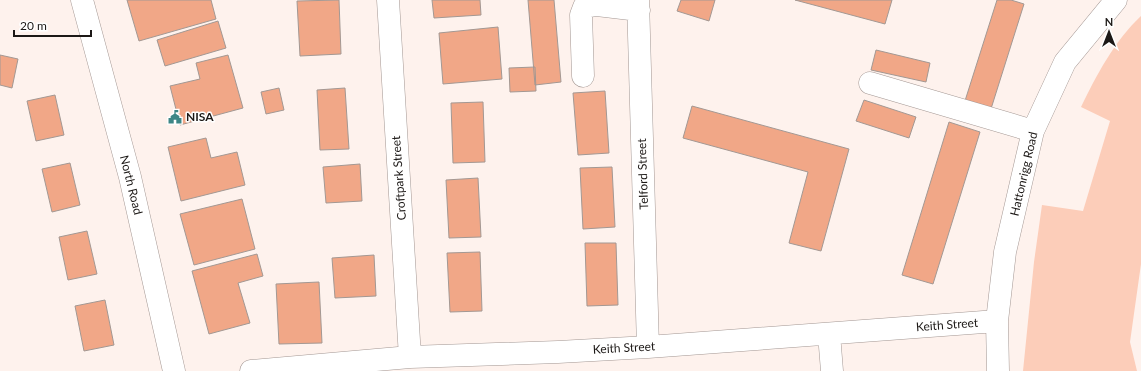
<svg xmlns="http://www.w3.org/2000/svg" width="1141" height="371" font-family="Lato,sans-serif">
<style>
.green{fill:#fccdb9}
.building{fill:#f1a787;stroke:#a39893}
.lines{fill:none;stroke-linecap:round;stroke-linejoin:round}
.minor-casing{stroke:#a39793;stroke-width:23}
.major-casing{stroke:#a39793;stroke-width:23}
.minor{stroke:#fff;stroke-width:22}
.major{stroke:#fff;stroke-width:22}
.labels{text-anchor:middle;stroke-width:3;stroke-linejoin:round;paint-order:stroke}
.poi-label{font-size:12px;font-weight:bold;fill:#1c1816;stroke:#fff;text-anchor:start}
.street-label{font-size:12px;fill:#1c1816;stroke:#fff}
</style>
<rect width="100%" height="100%" fill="#fef2ed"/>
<path class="green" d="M1141 16V264L1130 342 1137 371H1023L1034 262 1042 205 1083 211 1110 121 1081 107C1096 76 1115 40 1141 16Z"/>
<path class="building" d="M127 0H211L216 19 139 41Z
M339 0 341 54 300 56 297 1Z
M432 0H480L481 15 434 18Z
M528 0H554L561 82 535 85Z
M681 0H715L709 21 677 11Z
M795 0H892L885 24Z
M997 0H1011L1024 4 990 112 964 104Z
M218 21 226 48 165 66 157 40Z
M498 27 502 79 443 84 439 33Z
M876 50 930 63 926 82 871 70Z
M0 55 18 59 12 88 0 85Z
M228 55 243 108 180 125 170 86 200 79 196 63Z
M535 67 536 91 510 92 509 68Z
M279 88 284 110 266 114 261 92Z
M345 88 349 149 320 150 317 90Z
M605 91 609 153 578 155 573 93Z
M55 95 64 135 36 141 27 101Z
M864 100 916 117 909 138 856 121Z
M483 102 485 162 453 163 451 103Z
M692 106 849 149 821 251 789 243 808 172 683 138Z
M949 122 980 132 933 284 902 275Z
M206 138 211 158 237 152 245 185 181 201 168 147Z
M70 163 80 205 52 212 42 169Z
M360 164 362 201 326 203 323 167Z
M612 167 615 227 583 229 580 168Z
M478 178 481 237 449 238 446 180Z
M242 199 255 249 194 265 180 214Z
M87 231 97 274 68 280 59 237Z
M585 243H616L618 305 587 306Z
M480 252 482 311 450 312 447 253Z
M257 254 263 276 238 283 250 323 209 334 192 271Z
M374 255 376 296 335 298 332 258Z
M319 282 322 343 279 344 276 284Z
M105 300 114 345 84 351 75 306Z"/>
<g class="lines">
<g class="minor-casing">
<path id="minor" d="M388 0 410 357
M638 0 648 347
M583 76 581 15 584 7 597 5 639 10
M870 83 1033 131
M829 334 832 371
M251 371 410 357 558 352 648 347 997 321
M998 371 997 321 1005 252 1033 131 1065 62 1116 0"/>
</g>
<g class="major-casing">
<path id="major" d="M82 0 130 177 174 371"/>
</g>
<use href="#minor" class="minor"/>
<use href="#major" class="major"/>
</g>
<defs>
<g id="civic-bare" transform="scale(1.08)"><path d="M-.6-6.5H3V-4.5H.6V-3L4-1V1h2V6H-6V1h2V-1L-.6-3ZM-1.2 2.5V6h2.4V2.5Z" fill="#3d8686" stroke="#fff" stroke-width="2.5" paint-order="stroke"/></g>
</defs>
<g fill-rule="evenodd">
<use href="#civic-bare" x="175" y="117"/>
</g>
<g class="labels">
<g class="poi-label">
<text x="186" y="121">NISA</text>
</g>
<g class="street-label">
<text transform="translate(643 174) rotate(-92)" y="4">Telford Street</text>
<text transform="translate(1024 174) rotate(-77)" y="4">Hattonrigg Road</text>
<text transform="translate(399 178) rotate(-94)" y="4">Croftpark Street</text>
<text transform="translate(131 185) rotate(76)" y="4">North Road</text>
<text transform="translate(947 325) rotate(-4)" y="4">Keith Street</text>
<text transform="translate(624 348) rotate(-3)" y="4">Keith Street</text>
</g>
</g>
<g transform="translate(1109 32)" stroke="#ffffff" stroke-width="3" paint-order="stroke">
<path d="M0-3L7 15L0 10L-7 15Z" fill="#1c1816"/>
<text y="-6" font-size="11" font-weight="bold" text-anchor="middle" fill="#1c1816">N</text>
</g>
<path d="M14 30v6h77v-6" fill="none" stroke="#1c1816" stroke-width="2"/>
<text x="20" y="30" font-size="12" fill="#1c1816" stroke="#ffffff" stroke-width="3" paint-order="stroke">20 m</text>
</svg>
